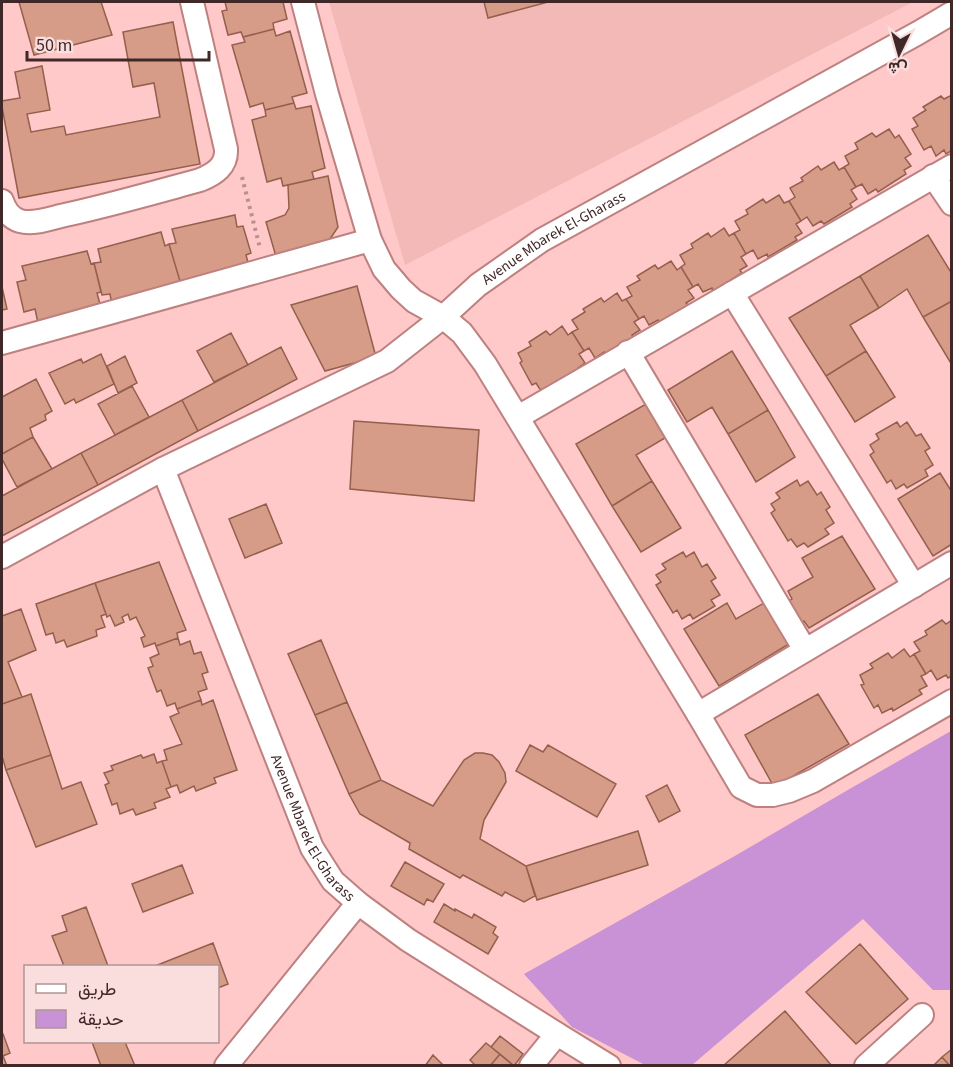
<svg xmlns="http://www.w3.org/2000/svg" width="953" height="1067" font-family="'Source Sans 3',Vazirmatn,sans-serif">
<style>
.built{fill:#f3b9b7}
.green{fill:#c991d6}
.building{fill:#d69c88;stroke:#945f4d;stroke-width:1.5}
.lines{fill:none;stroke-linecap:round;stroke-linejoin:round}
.minor-casing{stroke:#be8180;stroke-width:26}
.path{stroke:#ba8f8f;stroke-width:4;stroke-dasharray:3 4.5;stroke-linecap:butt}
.minor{stroke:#fff;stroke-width:22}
.labels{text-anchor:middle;stroke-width:5;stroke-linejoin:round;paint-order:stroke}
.street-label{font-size:15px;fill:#412828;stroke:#f9dedd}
</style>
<rect width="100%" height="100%" fill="#fec9c8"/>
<path class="built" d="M329 2H913L405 265Z"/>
<path class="green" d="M951 731V990H933L863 919 692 1065H645L572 1027 524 974 733 857 853 787Z"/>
<path class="building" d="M19 2H101L112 35 34 55Z
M225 2H283L287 19 273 23 274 29 243 37 241 32 228 35 222 11 227 10Z
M484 2H548L488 18Z
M173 22 200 164 19 198 2 107V101L20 98 15 72 42 66 50 110 27 114 31 132 64 126 66 135 160 117 154 83 133 87 123 32Z
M274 29 276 36 290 31 307 93 292 97 294 103 265 110 263 103 250 107 232 45 245 42 243 37Z
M952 95V150L946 154 944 150 936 156 931 146 924 150 912 129 918 126 913 118 926 110 923 107 941 96 944 99Z
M294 103 296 109 311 106 325 168 312 172 314 179 283 186 281 178 267 182 252 120 266 116 265 110Z
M889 129 895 138 899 135 911 154 905 158 911 166 904 170 906 174 878 192 876 189 868 194 862 184 856 187 844 167 849 164 845 156 858 149 855 143 872 133 876 137Z
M834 162 839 170 844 167 856 187 851 190 857 199 850 204 852 207 824 224 821 221 813 226 807 217 801 221 789 201 795 197 790 188 803 181 801 178 818 166 821 170Z
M328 176 338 227 326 245 277 260 266 222 285 215 289 208 288 185Z
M779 195 784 203 789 201 801 221 796 224 802 233 795 237 797 240 768 257 767 254 758 259 753 250 746 254 734 233 740 230 735 221 748 214 746 210 763 199 766 203Z
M235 215 237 227 243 226 251 253 246 255 250 270 182 288 169 244 176 243 172 229Z
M724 228 729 236 734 233 746 254 741 257 747 266 740 270 742 273 713 291 712 288 703 292 698 284 693 287 681 267 685 264 680 255 693 248 691 244 708 233 711 237Z
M161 232 165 246 169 244 182 288 112 305 110 294 102 295 94 263 101 262 98 249Z
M928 235 952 274V301L923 317 907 289 879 308 860 276Z
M87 251 91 264 94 263 101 292 97 293 101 308 38 323 35 309 24 312 17 282 26 280 22 266Z
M671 261 677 270 681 267 693 287 688 290 694 298 686 303 689 306 660 323 658 320 649 325 644 316 639 319 626 299 632 296 627 287 640 280 637 276 655 265 658 269Z
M860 276 879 308 850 325 866 351 826 376 789 318Z
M357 286 376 357 325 371 291 305Z
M2 287 7 309 2 310Z
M617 293 622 301 626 299 639 319 634 322 640 330 632 335 634 338 606 356 604 352 595 358 589 348 584 351 572 332 578 329 572 320 585 312 583 309 601 298 604 302Z
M952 301V365L923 317Z
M562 326 568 335 572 332 584 351 579 354 585 363 578 368 580 371 541 391 536 383 532 385 520 363 522 361 518 353 531 346 529 342 546 331 550 335Z
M231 333 248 365 214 382 197 351Z
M281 347 297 379 198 431 182 400Z
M732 351 768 410 728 434 712 407 687 422 668 390Z
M866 351 895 397 855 422 826 376Z
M101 354 114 384 76 403 74 399 65 404 49 373 81 359 83 363Z
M125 356 137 383 118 393 107 366Z
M36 379 52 411 45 415 46 420 30 428 33 437 2 454V397Z
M132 386 149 417 115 435 98 404Z
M182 400 198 431 98 485 81 453Z
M646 404 665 438 636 455 652 481 612 506 576 444Z
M768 410 795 457 756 482 728 434Z
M354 421 479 430 474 501 350 489Z
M897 422 900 427 907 422 916 436 921 434 930 448 925 451 933 465 925 470 928 476 907 488 904 484 896 489 891 480 887 483 870 455 874 452 870 445 879 439 876 434Z
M33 437 52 469 17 487 2 459V454Z
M81 453 98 485 2 536V496Z
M940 473 950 489 952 488V544L933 556 898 499Z
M797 480 800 486 808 481 817 495 821 492 830 507 826 510 834 523 825 529 829 534 808 547 804 543 797 547 791 539 788 541 771 513 775 510 771 504 780 498 776 493Z
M652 481 681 528 641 552 612 506Z
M266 504 282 543 245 558 229 519Z
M842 536 875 589 809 628 804 621 801 623 789 601 792 599 788 591 813 577 802 558Z
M683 552 686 557 694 552 702 567 707 564 716 578 711 581 720 595 711 600 715 606 693 619 690 614 682 619 677 610 673 613 656 585 661 582 656 575 666 569 662 564Z
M159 562 186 630 177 633 178 638 156 646 155 643 144 647 141 638 145 636 136 617 130 620 128 614 122 617 124 622 115 626 110 615 107 617 95 583Z
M95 583 106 614 101 616 105 627 96 630 97 636 67 647 64 640 56 643 53 633 46 635 36 604Z
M727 603 736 619 764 603 789 644 719 686 684 629Z
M21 609 36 650 8 662 22 697 2 704V616Z
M942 620 946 624 952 620V676L948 678 946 675 937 680 931 670 926 674 914 654 920 651 914 642 927 635 925 631Z
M178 638 180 645 190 641 194 654 201 652 208 672 202 674 207 689 198 692 201 700 177 709 175 703 167 706 161 690 157 692 148 668 153 666 150 658 159 654 156 646Z
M321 640 347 702 315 715 288 654Z
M904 649 910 657 914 654 926 674 921 676 927 686 919 690 922 694 893 711 892 708 882 713 878 705 874 708 861 685 864 684 860 675 873 668 870 664 888 653 892 658Z
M31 694 51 755 6 770 2 756V704Z
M818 694 849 744 774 787 745 735Z
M201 700 202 705 213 700 237 770 214 778 216 783 196 791 194 786 180 793 177 785 171 787 162 761 167 760 164 750 182 744 170 717 179 713 177 709Z
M347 702 381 780 349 794 315 715Z
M530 745 543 752 548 745 616 784 597 817 516 771Z
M475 753H483L492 755 499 762 505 773 506 782 484 820 480 839 526 866 535 896 524 902 505 892 502 896 463 875 460 878 409 849 410 843 360 814 349 794 381 780 433 806 464 760Z
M154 754 157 763 162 761 171 787 166 789 170 797 154 803 156 808 136 815 133 809 120 814 117 803 112 805 105 785 109 783 104 773 113 770 111 766 141 755 143 758Z
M51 755 62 789 81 782 97 824 36 847 6 770Z
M667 785 680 811 659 822 646 796Z
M638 831 648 865 537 900 526 866Z
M405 862 444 884 433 902 427 899 424 905 391 886Z
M182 865 193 893 143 912 132 884Z
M444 904 455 911V909L472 918 474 914 496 927 493 933 498 937 488 954 434 922Z
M86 907 108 966H64L52 936 67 931 62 916Z
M213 943 228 984 218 988V966H155Z
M860 944 908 999 856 1044 806 992Z
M785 1011 832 1066H723Z
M3 1034 10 1053 3 1056 7 1066H2V1035Z
M500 1036 523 1054 514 1066 491 1047Z
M92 1042H125L135 1066H101Z
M486 1043 500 1054 490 1066H476L470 1060Z
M952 1049V1066H950L942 1057Z
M500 1054 514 1066H490Z
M433 1055 444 1066H425Z
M942 1057 950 1066H933Z"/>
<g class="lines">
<g class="minor-casing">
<g id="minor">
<path d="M303 2 327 94 370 240 384 269 401 289 414 301 443 317 462 333 485 364 698 714 741 787 757 795H773L789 791 813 781 952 701"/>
<path d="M933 176 952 204"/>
<path d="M2 201C5 210 10 218 20 221 34 225 51 218 65 215 111 205 156 192 200 180 215 174 227 166 226 149L192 2"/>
<path d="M732 293 914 586"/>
<path d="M2 343 370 240"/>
<path d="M628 352 805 650"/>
<path d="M518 417 952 166"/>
<path id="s1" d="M163 469 312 848 333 881 358 903 408 940 557 1034 609 1066"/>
<path id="s2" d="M2 557 163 469 387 361 443 317 478 285 542 240 918 33 952 13"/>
<path d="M698 714 952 563"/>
<path d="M226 1066 358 903"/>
<path d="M531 1066 557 1034"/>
<path d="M866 1066 922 1015"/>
</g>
</g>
<path class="path" d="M242 177 260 248"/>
<use href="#minor" class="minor"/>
</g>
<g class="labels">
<g class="street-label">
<text dy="5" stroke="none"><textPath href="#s2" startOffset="640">Avenue Mbarek El-Gharass</textPath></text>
<text dy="5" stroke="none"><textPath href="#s1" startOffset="390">Avenue Mbarek El-Gharass</textPath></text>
</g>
</g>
<rect width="953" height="1067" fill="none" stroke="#412828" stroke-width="6"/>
<rect x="24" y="965" width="195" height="78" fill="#f9dedd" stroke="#af9595" stroke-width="1.5"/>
<rect x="36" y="984" width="30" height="9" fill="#ffffff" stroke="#af9595" stroke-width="1.5"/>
<text x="78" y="995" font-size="18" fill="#412828">طريق</text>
<rect x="36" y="1010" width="30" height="18" fill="#c991d6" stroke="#af9595" stroke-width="1.5"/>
<text x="78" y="1025" font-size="18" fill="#412828">حديقة</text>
<g transform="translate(899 54) rotate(185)" stroke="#f9dedd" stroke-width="4.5" paint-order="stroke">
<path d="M0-4.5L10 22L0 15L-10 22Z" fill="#412828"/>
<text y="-9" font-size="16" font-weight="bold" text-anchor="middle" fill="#412828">ش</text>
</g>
<path d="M27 51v9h182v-9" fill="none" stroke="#412828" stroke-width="3"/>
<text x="36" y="51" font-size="18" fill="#412828" stroke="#f9dedd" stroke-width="4.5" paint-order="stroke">50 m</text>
</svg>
